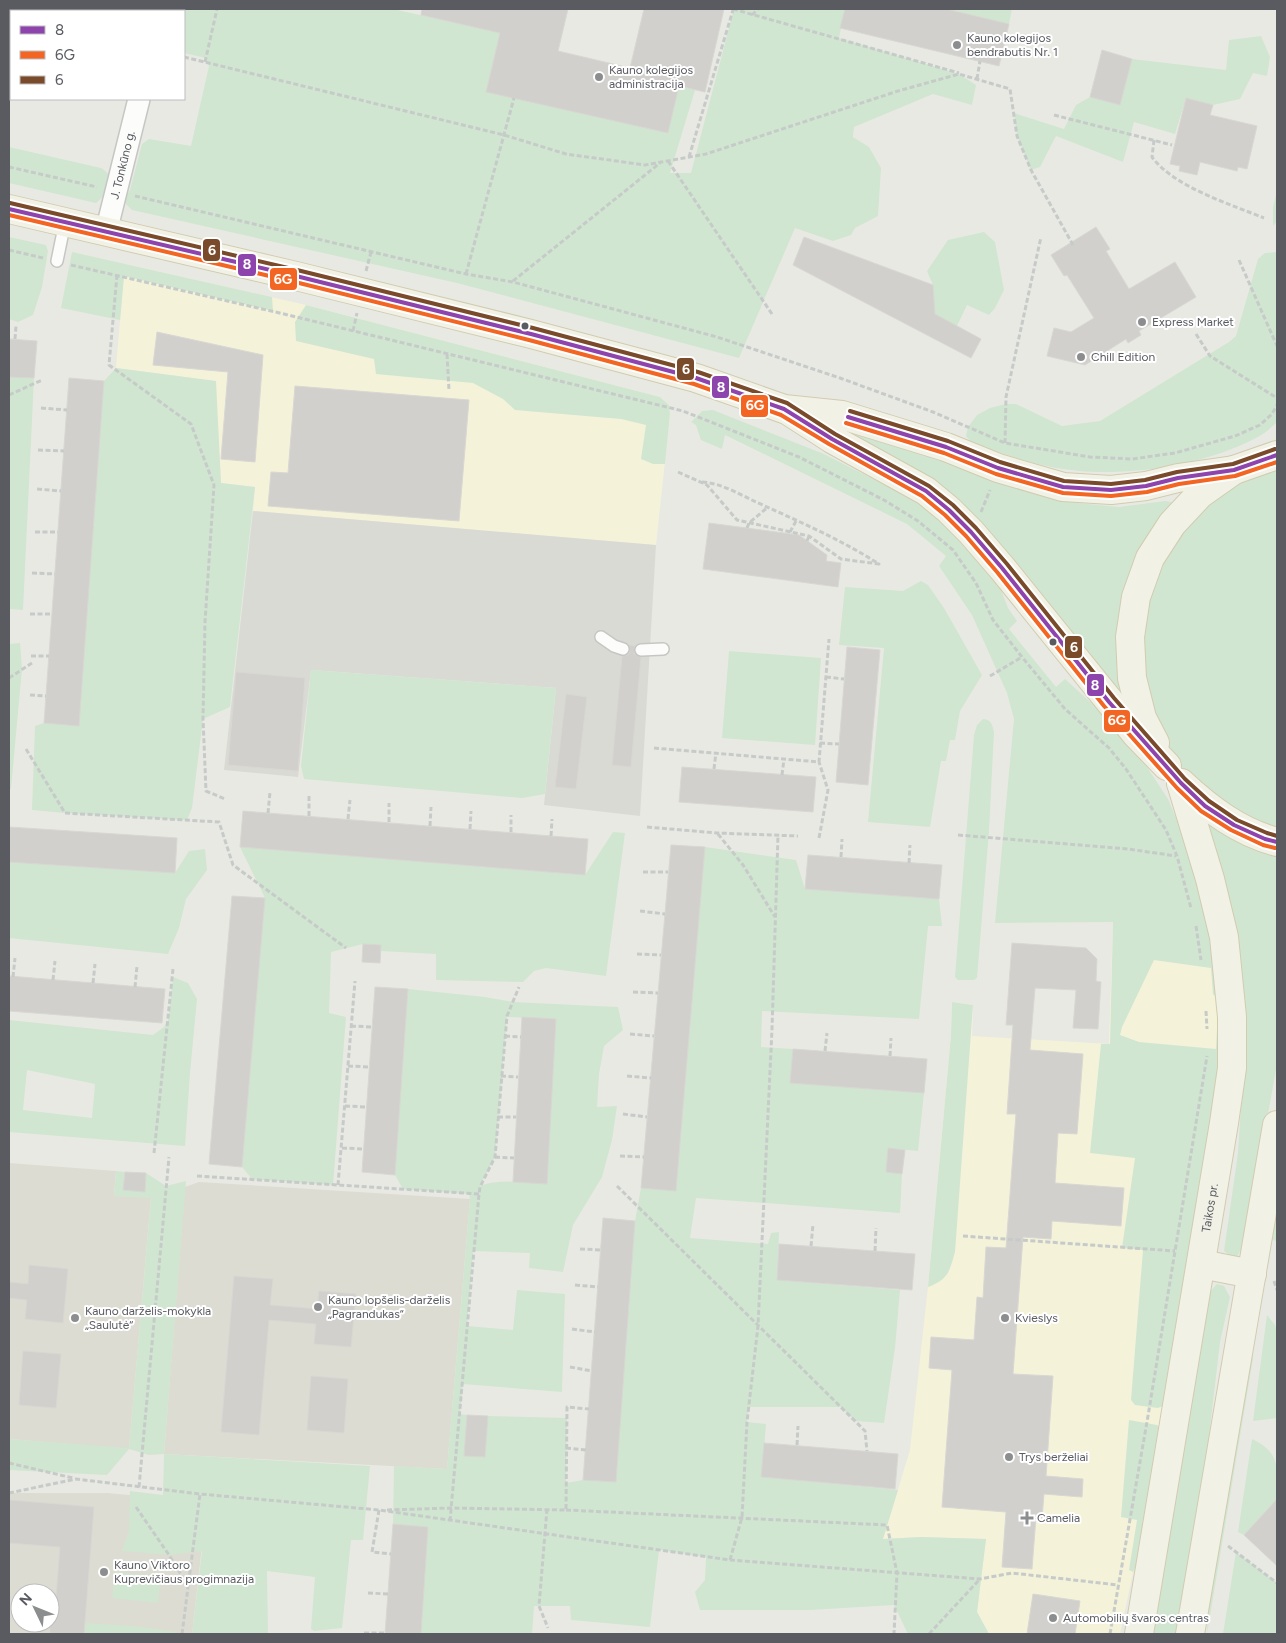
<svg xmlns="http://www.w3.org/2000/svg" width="1286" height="1643" font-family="Figtree,sans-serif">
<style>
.commercial{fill:#f5f2da}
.industrial{fill:#dadad4}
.education{fill:#dddcd2;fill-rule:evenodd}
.green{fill:#d0e6d0;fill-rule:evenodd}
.building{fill:#d1d0cd;stroke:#d8d7d2}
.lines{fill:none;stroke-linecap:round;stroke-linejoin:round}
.service-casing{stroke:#c6c7c5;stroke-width:14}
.minor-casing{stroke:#c6c7c5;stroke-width:24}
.primary-casing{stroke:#d1ccb0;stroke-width:30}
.path{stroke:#c6cbc9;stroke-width:3;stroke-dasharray:5 2.5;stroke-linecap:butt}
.service{stroke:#fcfcfb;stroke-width:11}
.minor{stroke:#fcfcfb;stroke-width:21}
.primary{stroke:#f2f1e6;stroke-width:28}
.bus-1-casing{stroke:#fff;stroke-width:8}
.bus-2-casing{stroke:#fff;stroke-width:8}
.bus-3-casing{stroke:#fff;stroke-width:8}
.bus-1{stroke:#8e44ad;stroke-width:4}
.bus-2{stroke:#f26522;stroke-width:4}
.bus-3{stroke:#7a4b2a;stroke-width:4}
.poi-dot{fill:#8b8d8e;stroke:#fff;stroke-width:2}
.bus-dot{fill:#595b61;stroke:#fff;stroke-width:2}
.labels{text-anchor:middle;stroke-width:4;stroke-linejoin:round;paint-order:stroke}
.poi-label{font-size:12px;fill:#595b61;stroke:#fff;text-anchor:start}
.street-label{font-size:12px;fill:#595b61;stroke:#fff}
.line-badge{stroke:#fff;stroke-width:2}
.badge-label{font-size:14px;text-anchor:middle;font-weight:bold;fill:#fff}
</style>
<rect width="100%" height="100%" fill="#e9e9e3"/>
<path class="commercial" d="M125 264 306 305 660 397 669 405 670 414 656 545 253 511 255 487 221 483 215 381 116 368Z
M1113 922 1210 932 1223 1034 1141 1555 1133 1572 1120 1634H989L977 1612 986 1539 921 1537 883 1539 910 1450 928 1287 951 1035 952 1002 973 1005 972 1036 1109 1044Z"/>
<path class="industrial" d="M253 511 656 545 640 816 544 805 556 688 311 670 298 777 224 770Z"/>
<path class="education" d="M9 1163 116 1171 114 1196 151 1197 129 1449 9 1439Z
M199 1182 470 1199 447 1469 164 1454 185 1187Z
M9 1493H107L207 1502 192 1634H9ZM20 1593H50V1623H20Z"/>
<path class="green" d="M9 9H46L47 11H11V31L9 30Z
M81 9H124L128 10 127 11H78Z
M171 9H393L500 33 486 91 668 133 679 86 695 90 670 173H691L734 9H845L839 38 959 74 976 85 972 105 933 94 854 127 853 137 869 147 881 168 878 216 855 228 851 235 833 241 795 228 739 358 457 283 132 210 126 204 125 199 130 190 142 144 149 139 191 146 209 66 206 58 184 53V11H171Z
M946 9H1012L1009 24Z
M1261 36 1270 57 1267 76 1253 73 1240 99 1213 105 1186 98 1175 134 1134 122 1123 162 1056 136 1040 167 1031 170 1017 136 1014 113 1064 129 1076 105 1090 97 1120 105 1132 59 1226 70 1229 40Z
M9 147 101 168C104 170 106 171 108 174 114 183 103 198 96 203L9 183Z
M1277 191V221L1273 226V207Z
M984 232 995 242 1004 290 995 308 989 315 967 305 957 326 935 314 933 285 927 271 948 240Z
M9 237 46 245 48 251 42 287 33 315 18 322 9 319Z
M72 252 272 297 273 311 124 276 120 320 61 308Z
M1277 252V422C1271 428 1264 434 1256 438 1207 464 1134 476 1079 471 1041 468 1005 455 970 441L966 436 968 427 977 415 990 408 1006 404H1016L1062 426 1100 421 1229 342 1236 336 1258 259 1265 253Z
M306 305 660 397 669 405 670 414 665 464H653L641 459 646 425 621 419 515 410 503 399 473 383 376 374 374 359 296 341 295 322Z
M116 368 216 381 221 483 255 487 230 707 203 719 192 808 187 820 65 813 32 810 35 726 44 723 79 725 104 381Z
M9 377 34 378 23 610 9 609Z
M713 410 824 454 918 502 950 527 980 560 1001 590 1008 608 1017 621 1009 629 1056 687 1065 679 1108 718 1147 767 1168 799 1184 837 1201 897 1210 932 1218 995 1215 996 1213 994 1211 968 1154 960 1122 1027 1120 1035 1139 1042 1216 1049 1217 1029H1222L1218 1085 1166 1405 1158 1408 1135 1405 1131 1400 1143 1250 1122 1248 1135 1158 1090 1153 1101 1044H1110L1113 922 995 923 1014 719 1007 693 972 615 939 566 946 556 907 524 725 435 722 449 701 440 696 425 691 422 702 411Z
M858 431 989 477 1078 503 1119 507 1165 501 1178 503 1160 525 1127 705 945 490 891 455 856 435Z
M1277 466V831C1256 823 1240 812 1221 800 1214 795 1205 791 1199 785 1153 745 1135 673 1145 614 1147 600 1153 584 1158 571 1168 546 1196 514 1217 497 1234 483 1256 475 1277 466Z
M921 581 928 585 944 608 982 675 960 711 955 740H950L946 761H941L930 827 868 822 884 648 839 645 845 587 903 591Z
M20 643 22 669 11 789H9V644Z
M729 651 821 658 815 745 722 738Z
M311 670 556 688 545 794 522 798 304 779 301 766Z
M983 719C992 720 992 724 994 732L989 831 977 978 974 980H958L955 977 974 735 977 725Z
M1206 824 1277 855V1064L1245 1242 1237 1257 1231 1256 1224 1251 1238 1153 1241 1106 1240 1074Z
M613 832 625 833 606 976 546 968 534 971 523 982 436 980V954L381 951V945L363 944 331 952 329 1013 346 1017 333 1185 252 1179 242 1167 265 898 240 847 585 875Z
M705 847 796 860 805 889 939 899 942 926H928L919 1019 762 1011 761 1047 793 1049 790 1083 924 1093 918 1151 888 1148 886 1172 902 1174 900 1213 696 1198 690 1238 768 1244 771 1233 779 1232 777 1280 900 1290 895 1348 884 1423 855 1421 841 1407H749L747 1422 766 1424 762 1477 898 1490 883 1539 921 1537 986 1539 977 1612 989 1634H908L894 1605 810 1610H700L695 1592 705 1580 706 1557 659 1550 650 1627 571 1620 570 1606H534L532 1634H421L428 1527 393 1524 394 1466 447 1469 470 1199 469 1194 403 1189 395 1175 408 989 485 997 513 1002 618 1007 623 1030 604 1046 599 1074 597 1107 617 1106 612 1140 602 1177 573 1225 563 1272 529 1268 530 1253 473 1251 467 1326 513 1330 517 1290 565 1294 562 1392 463 1384 460 1414 467 1415 464 1456 485 1457 488 1416 567 1418 566 1483 583 1480 615 1482 635 1221 641 1188 676 1190ZM507 1017 556 1019 546 1184C525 1183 500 1178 480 1186L495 1157Z
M205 849 207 870 186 899 179 928 168 954 9 938V862L175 873 189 851Z
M173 977 188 983 197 999 190 1073 185 1146 9 1132V1020L153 1035 164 1027 168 1021ZM27 1070 95 1084 92 1118 23 1110Z
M952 1002 973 1005 955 1252C949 1272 949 1279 928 1287L951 1035Z
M116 1171 125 1172 123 1190 145 1191 146 1173 166 1186 186 1181 164 1454 370 1466 363 1540H351L342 1628 314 1631 311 1629 315 1577 267 1571 268 1634H192L202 1551 169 1555 122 1551 129 1530 130 1491 163 1495 164 1454 149 1455 129 1449 107 1475 9 1470V1439L129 1448 151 1198 114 1196Z
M1277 1187V1241L1269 1239Z
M1217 1284 1224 1286 1230 1297 1220 1342 1199 1521 1179 1634H1150L1205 1297Z
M1267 1315 1275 1325 1277 1331V1418L1253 1421Z
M1252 1339 1253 1358 1207 1634 1209 1592Z
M1129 1420 1157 1425 1162 1429 1141 1555 1133 1572 1129 1570 1137 1520 1121 1517Z
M1252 1439C1282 1453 1277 1470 1277 1499L1244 1535 1238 1532Z
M1236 1552 1277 1583V1634H1223Z
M115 1572 161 1577 158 1603 112 1598Z
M85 1623 134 1626 176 1632 175 1634 84 1633Z"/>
<path class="building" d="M422 9H568L558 51 630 68 644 9H724L705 92 679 86 668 133 486 92 500 33 421 15Z
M845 9H946L1009 24 999 66 840 28Z
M1102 50 1132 59 1120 105 1090 97Z
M1186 98 1213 105 1210 115 1257 126 1247 169 1238 167 1237 171 1200 162 1197 175 1179 171 1180 166 1170 164Z
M1096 227 1110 249 1106 251 1129 289 1175 262 1196 297 1139 331 1141 335 1128 343 1126 339 1085 365 1047 356 1054 328 1071 332 1094 318 1067 275 1064 276 1051 255Z
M804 237 933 285 935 314 981 339 971 358 793 265Z
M157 332 263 355 255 462 221 459 228 372 153 365Z
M9 339 37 341 34 378 9 377Z
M69 378 104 381 79 726 44 723Z
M295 386 469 400 459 521 268 506 271 472 288 473Z
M709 523 799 535 827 555 826 561 841 563 838 587 703 569Z
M629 645 635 646 634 654 641 657 631 767 612 765 622 656 628 655 630 652Z
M847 647 880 650 868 785 836 782Z
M236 672 305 678 298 771 228 765Z
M566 694 587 697 576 789 555 787Z
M682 767 816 777 813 812 679 802Z
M243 811 588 839 585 875 240 847Z
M9 827 177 838 175 873 9 862Z
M671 845 705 847 676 1191 641 1188Z
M808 855 942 865 939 899 805 889Z
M232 896 265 898 242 1167 209 1164Z
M1012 943 1086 948 1097 959 1096 981 1101 982 1098 1029 1073 1028 1076 990 1035 988 1030 1050 1083 1054 1077 1134 1058 1133 1055 1183 1124 1188 1121 1226 1052 1221 1051 1239 1023 1237 1013 1374 1053 1376 1046 1476 1083 1479 1082 1497 1044 1494 1042 1518 1036 1517 1032 1569 1002 1567 1006 1512 942 1507 952 1370 929 1368 931 1337 974 1340 977 1297 983 1298 986 1247 1006 1248 1016 1114H1007L1013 1025H1006Z
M363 944 381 945 380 963 362 962Z
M9 976 165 989 162 1023 9 1011Z
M375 987 408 989 395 1175 362 1172Z
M522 1017 556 1019 547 1184 513 1182Z
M793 1049 927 1059 924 1093 790 1083Z
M888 1148 905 1150 902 1174 886 1172Z
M125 1172 146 1173 145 1192 123 1190Z
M603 1218 635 1221 616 1482 583 1480Z
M779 1244 915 1254 912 1290 777 1280Z
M29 1265 68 1269 63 1323 25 1319 27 1300 9 1298V1282L28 1284Z
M234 1276 273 1279 270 1305 317 1309 319 1291 356 1294 351 1347 314 1344 316 1324 269 1320 259 1435 221 1432Z
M23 1351 61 1354 56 1408 19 1405Z
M311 1376 348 1379 344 1433 307 1430Z
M467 1415 488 1416 485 1457 464 1456Z
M764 1443 898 1454 895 1489 761 1477Z
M1277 1499V1566L1244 1535Z
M9 1500 94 1507 84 1634H50V1611H55L60 1547 9 1543Z
M393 1524 428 1527 421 1634H385Z
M1033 1594 1080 1601 1075 1634H1027Z"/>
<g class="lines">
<g class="service-casing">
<path id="service" d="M57 261 65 222
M601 637 614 646 623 649
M641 650 663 649"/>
</g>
<g class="minor-casing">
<g id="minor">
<path d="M160 11 161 9"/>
<path id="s1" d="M106 232 139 99"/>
</g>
</g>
<g class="primary-casing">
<g id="primary">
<path d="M9 209 296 276 531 334 696 378 784 409 842 415 946 447 998 468 1063 487 1111 490 1146 486 1178 478 1234 470"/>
<path d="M790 412 832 439 926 491 949 510 971 532 1002 568 1136 734 1167 766"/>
<path d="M1155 743 1142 718 1132 678 1130 637 1136 597 1150 558 1172 524 1200 494 1234 470 1277 455"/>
<path d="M1181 783C1209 809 1239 832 1277 842"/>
<path d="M1201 1264 1252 1274"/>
<path id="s2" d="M1139 1634 1224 1123 1232 1068V1017L1224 937 1210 879 1181 783"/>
<path d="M1190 1634 1277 1125"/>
</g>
</g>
<path class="path" d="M733 9 959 73
M60 11 63 9
M132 11 133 9
M752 15 758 9
M184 57 504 135 566 154 645 165 706 154 898 91 959 74 1010 89 1017 136 1031 170 1073 245
M205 62 217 9
M977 79 980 61
M1054 115 1172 145
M1154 140 1152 157C1174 187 1230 204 1264 218
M689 157 733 10
M668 161 772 314
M9 167 97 187
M135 196 466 274 513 282 717 337 840 378 933 412 1005 443 1090 457 1132 459 1175 453 1235 436 1260 425 1272 414 1277 405
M9 250 43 258
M1239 260 1277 346
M71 265 284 314 683 411 799 457 884 500 918 521 953 550 976 583 993 620 1022 657 1065 709 1109 748 1126 769 1166 830 1177 856 1191 908
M366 271 371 252
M466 274 514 98
M117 275 109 365 191 424 214 485 205 622 203 719 206 791 225 799
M513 281 660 163
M353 331 357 313
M1196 334 1210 356 1277 398
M15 339 16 326
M447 354 449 390
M9 395 42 380
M41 408 67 410
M1005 443 1006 397 1041 237
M38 450 64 451
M678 472 707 485 737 520 809 536 841 559 879 564C840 539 798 521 756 502 739 494 721 483 702 482
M37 489 61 491
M981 512 990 490
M747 528 749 523 768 507
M35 532H58
M790 532 796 521
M807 541 809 536
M32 573 55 574
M30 614H52
M31 656H49
M990 676 1022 657
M826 677 844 679
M9 678 32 663
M30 695 46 696
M820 743 839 744
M654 748 819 762 829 639
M26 749 65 813 219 822 233 865 346 948
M714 769 716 752
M782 775 784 759
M268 813 270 792
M309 816V796
M348 819 350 800
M389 822V803
M430 826 431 807
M647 827 717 833 798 836
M470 829 471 811
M511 832V815
M718 834 743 865 775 917
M958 835 1128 849 1176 856
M551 836 552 819
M819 838 828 790 819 762
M841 857 842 839
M909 863 910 845
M643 872H668
M640 911 665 914
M1196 926 1201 960
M637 954 661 955
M13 977 15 958
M53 980 55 961
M93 983 95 964
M135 987 137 966
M633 992 658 993
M1206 1011 1207 1029
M351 1026 372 1027
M630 1034 654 1036
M505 1036 521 1037
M825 1051 827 1033
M890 1056 891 1038
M348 1066 369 1067
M501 1076 518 1077
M627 1076 651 1078
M345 1106 366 1107
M623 1114 647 1117
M498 1117H516
M342 1148 363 1149
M154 1153 173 969
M620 1156 644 1157
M495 1157 514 1158
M197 1176 479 1194
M338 1185 355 981
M617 1186 855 1421 865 1431 867 1451
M963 1236 1175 1251
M811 1246 813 1224
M580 1249 601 1250
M875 1251 876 1228
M1274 1281 1277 1290
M575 1285 598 1287
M572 1329 595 1332
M570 1367 592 1371
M797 1445 798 1426
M566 1448 586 1450
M9 1463 73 1478
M139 1487 169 1157
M9 1493 76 1479 200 1494 379 1510 730 1560 980 1579 1012 1573 1118 1585
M136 1507 169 1555 188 1586
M547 1509 539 1606 548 1628
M379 1510 372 1552 391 1554
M387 1510 451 1508 566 1510 567 1407 589 1409
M566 1510 887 1525 897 1573 894 1634
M450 1521 479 1194 480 1187 495 1157 507 1016 519 987
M1228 1546 1277 1583
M730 1560 742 1517 747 1422 758 1326 772 1029 778 835
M368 1593 388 1594
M364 1633H385
M182 1634 200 1494
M929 1634 980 1579
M1110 1634 1148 1416 1207 1056"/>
<use href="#service" class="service"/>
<use href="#minor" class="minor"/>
<use href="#primary" class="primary"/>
<g class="bus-1-casing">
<path id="bus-1" d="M9 209 296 276 531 334 696 378 784 409 832 439 926 491 949 510 971 532 1002 568 1109 702 1181 783 1205 806 1234 825 1265 839 1277 842
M848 417 946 447 998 468 1063 487 1111 490 1146 486 1178 478 1234 470 1277 455"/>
</g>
<g class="bus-2-casing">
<path id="bus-2" d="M9 215 295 282 529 340 694 384 781 415 829 444 922 496 945 515 966 536 997 572 1104 706 1177 788 1201 811 1231 830 1263 845 1275 848
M846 423 944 453 996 474 1063 493 1111 496 1147 492 1179 484 1235 476 1277 462"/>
</g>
<g class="bus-3-casing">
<path id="bus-3" d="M10 203 297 270 533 328 698 372 787 403 835 434 929 486 953 505 976 528 1007 564 1114 698 1185 779 1209 801 1237 820 1267 833 1277 836
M850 411 948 441 1000 462 1064 481 1111 484 1145 480 1177 472 1233 464 1275 449"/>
</g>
<use href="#bus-1" class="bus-1"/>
<use href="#bus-2" class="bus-2"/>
<use href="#bus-3" class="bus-3"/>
</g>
<g class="poi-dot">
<circle cx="957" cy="45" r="5"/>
<circle cx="599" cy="77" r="5"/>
<circle cx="1142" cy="322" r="5"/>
<circle cx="1081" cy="357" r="5"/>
<circle cx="318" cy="1307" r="5"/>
<circle cx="75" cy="1318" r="5"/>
<circle cx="1005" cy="1318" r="5"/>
<circle cx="1009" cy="1457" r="5"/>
<path d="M1024.5 1510.5h5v5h5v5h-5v5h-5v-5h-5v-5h5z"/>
<circle cx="104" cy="1572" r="5"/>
<circle cx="1053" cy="1618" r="5"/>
</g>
<g class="bus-dot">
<circle cx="525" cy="326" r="4.5"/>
<circle cx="1053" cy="642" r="4.5"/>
</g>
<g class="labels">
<g class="poi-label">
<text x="967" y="42">Kauno kolegijos<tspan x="967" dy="14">bendrabutis Nr. 1</tspan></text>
<text x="609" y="74">Kauno kolegijos<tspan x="609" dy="14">administracija</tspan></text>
<text x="1152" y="326">Express Market</text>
<text x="1091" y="361">Chill Edition</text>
<text x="328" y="1304">Kauno lopšelis-darželis<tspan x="328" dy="14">„Pagrandukas“</tspan></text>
<text x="85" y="1315">Kauno darželis-mokykla<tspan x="85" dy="14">„Saulutė“</tspan></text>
<text x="1015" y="1322">Kvieslys</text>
<text x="1019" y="1461">Trys berželiai</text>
<text x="1037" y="1522">Camelia</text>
<text x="114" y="1569">Kauno Viktoro<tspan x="114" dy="14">Kuprevičiaus progimnazija</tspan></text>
<text x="1063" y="1622">Automobilių švaros centras</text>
</g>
<g class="street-label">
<text dy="4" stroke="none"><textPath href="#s1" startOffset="69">J. Tonkūno g.</textPath></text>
<text dy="4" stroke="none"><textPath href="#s2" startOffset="432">Taikos pr.</textPath></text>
</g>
</g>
<g class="line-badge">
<rect x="202" y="238" width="19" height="24" rx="5" fill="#7a4b2a"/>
<rect x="237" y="253" width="20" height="24" rx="5" fill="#8e44ad"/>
<rect x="269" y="267" width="29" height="24" rx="5" fill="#f26522"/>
<rect x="676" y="357" width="19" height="24" rx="5" fill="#7a4b2a"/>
<rect x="711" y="375" width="19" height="24" rx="5" fill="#8e44ad"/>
<rect x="740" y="394" width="29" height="24" rx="5" fill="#f26522"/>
<rect x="1064" y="635" width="19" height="24" rx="5" fill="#7a4b2a"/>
<rect x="1086" y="673" width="19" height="24" rx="5" fill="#8e44ad"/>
<rect x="1103" y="709" width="28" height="24" rx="5" fill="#f26522"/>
</g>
<g class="badge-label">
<text x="212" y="255">6</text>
<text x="247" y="269">8</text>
<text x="283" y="284">6G</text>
<text x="686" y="374">6</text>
<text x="721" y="392">8</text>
<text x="755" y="410">6G</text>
<text x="1074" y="652">6</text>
<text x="1095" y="690">8</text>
<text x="1117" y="725">6G</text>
</g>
<rect width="1286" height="1643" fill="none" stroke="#595b61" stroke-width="20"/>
<rect x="10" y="10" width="175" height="90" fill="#ffffff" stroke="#bdbdc0"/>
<rect x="20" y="26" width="25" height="8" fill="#8e44ad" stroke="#bdbdc0"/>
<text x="55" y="35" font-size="15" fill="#595b61">8</text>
<rect x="20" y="51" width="25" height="8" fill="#f26522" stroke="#bdbdc0"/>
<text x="55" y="60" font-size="15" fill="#595b61">6G</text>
<rect x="20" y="76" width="25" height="8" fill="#7a4b2a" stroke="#bdbdc0"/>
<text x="55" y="85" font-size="15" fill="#595b61">6</text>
<g transform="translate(35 1608) rotate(313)"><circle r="24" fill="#ffffff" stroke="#bdbdc0"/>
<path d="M0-4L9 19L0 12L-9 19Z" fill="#8b8d8e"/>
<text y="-8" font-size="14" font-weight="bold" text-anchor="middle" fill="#595b61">N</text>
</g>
</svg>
